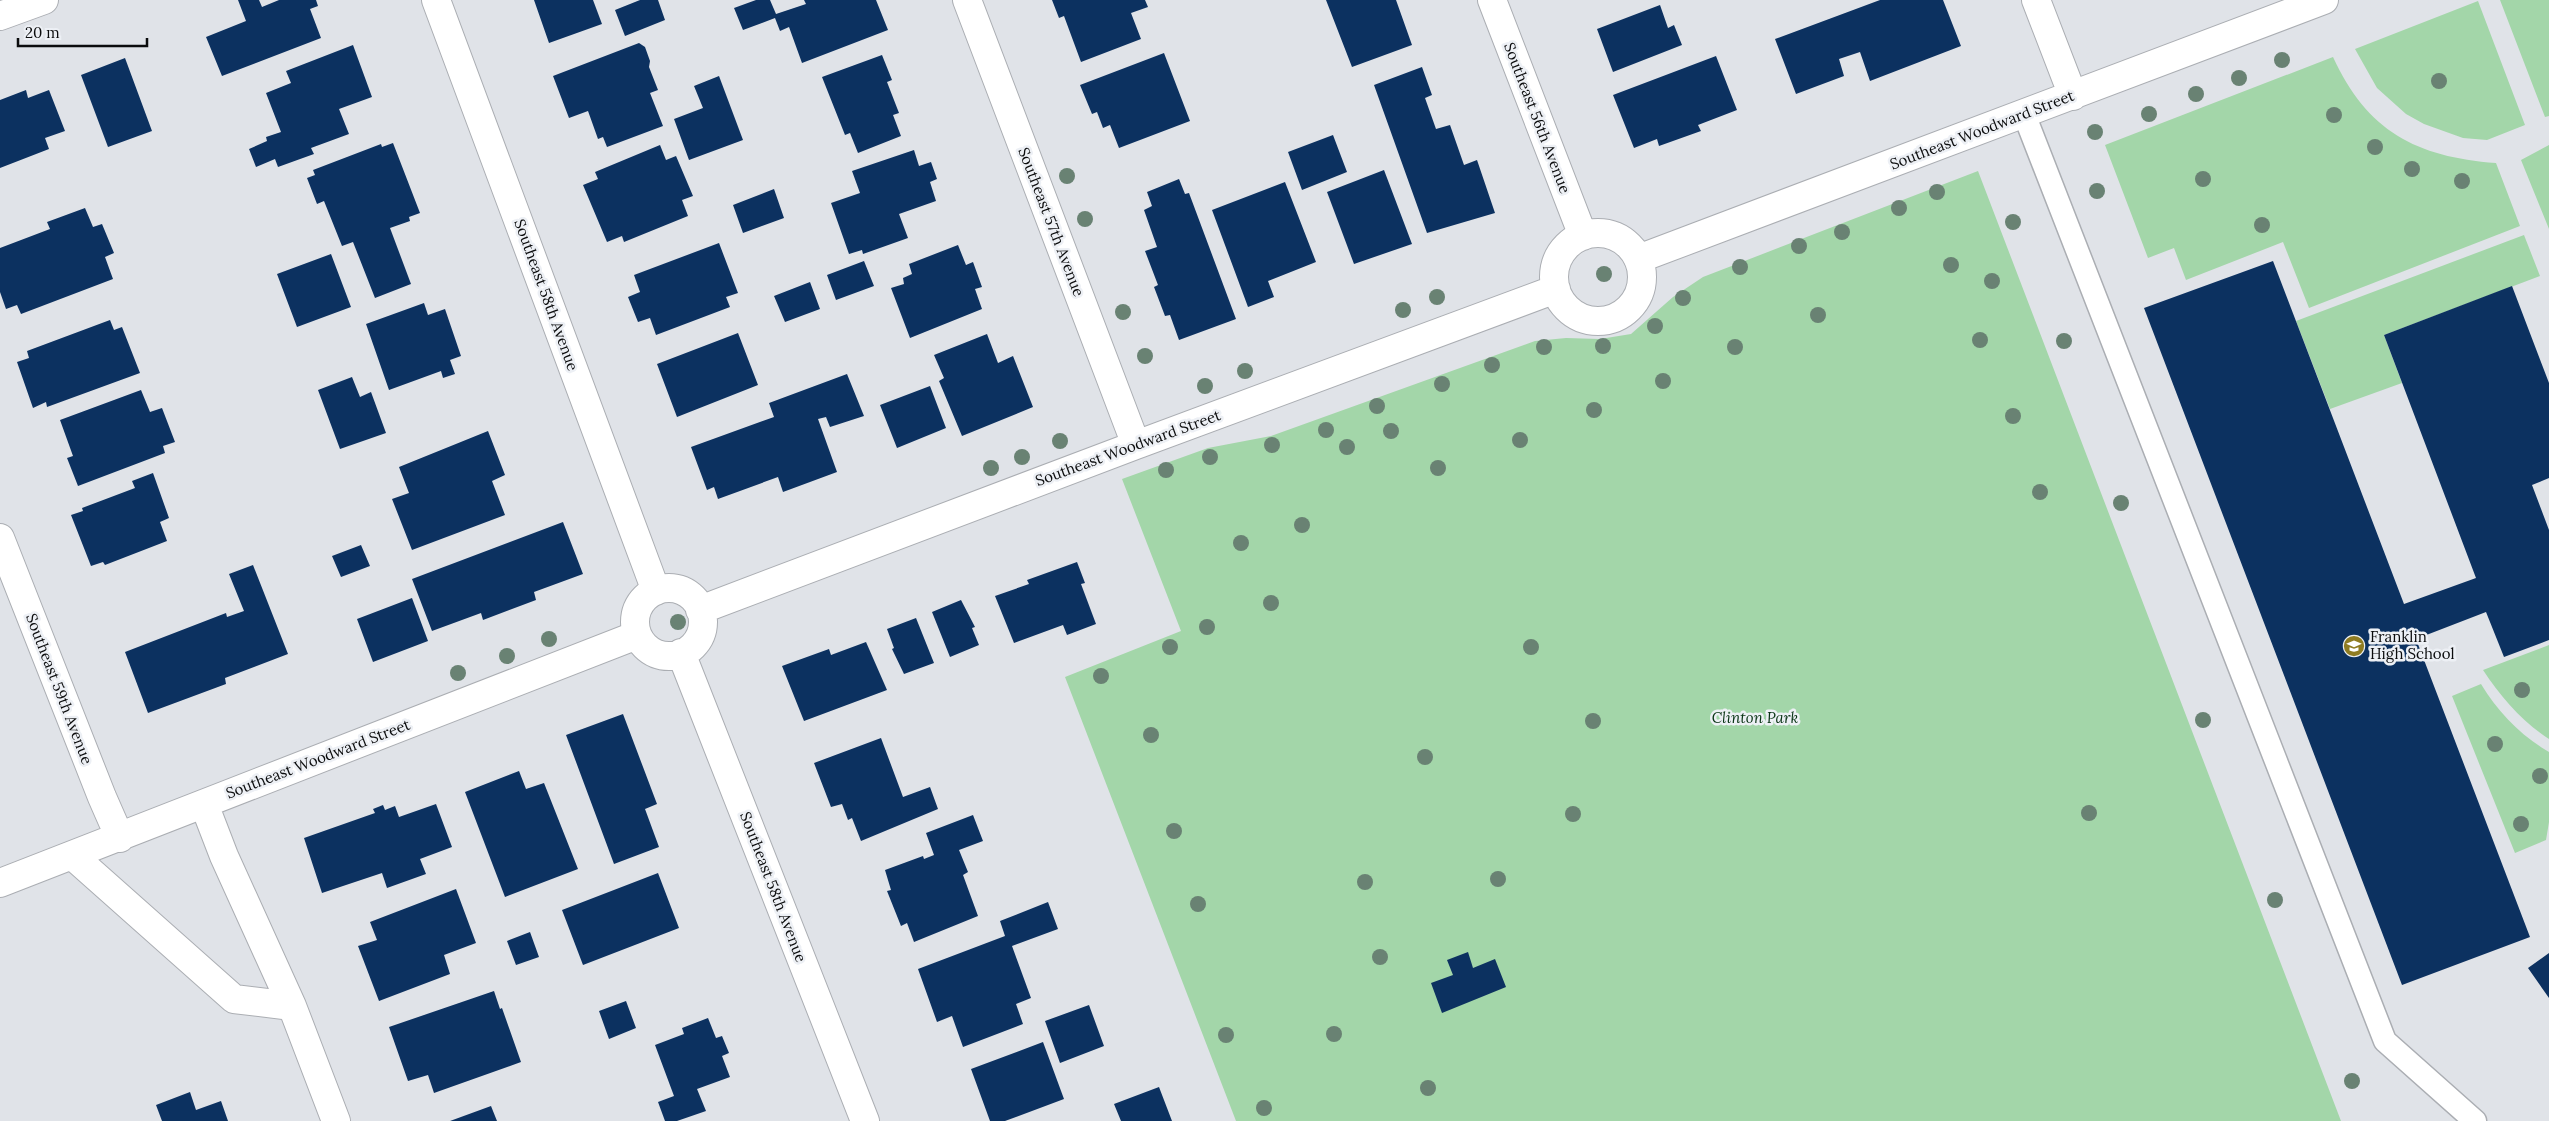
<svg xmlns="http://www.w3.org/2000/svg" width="2549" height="1121" font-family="Lora,serif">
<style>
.green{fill:#a3d6a9}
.building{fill:#0c3160}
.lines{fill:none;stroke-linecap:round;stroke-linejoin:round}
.service-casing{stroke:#abaeb3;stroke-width:25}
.minor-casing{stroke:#abaeb3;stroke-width:30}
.service{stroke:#fff;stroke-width:22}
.minor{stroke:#fff;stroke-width:28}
.tree{fill:#698273}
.labels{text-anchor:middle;stroke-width:5;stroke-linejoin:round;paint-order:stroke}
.street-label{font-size:15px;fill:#0b0c0d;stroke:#edf0f5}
.poi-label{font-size:15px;fill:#0b0c0d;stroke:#edf0f5;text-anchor:start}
.park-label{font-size:15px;font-style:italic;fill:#073313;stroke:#edf0f5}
</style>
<rect width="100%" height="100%" fill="#e0e3e8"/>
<path class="green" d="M2500 0H2549V116L2545 117Z
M2478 1 2525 125 2487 140 2463 138 2424 124 2406 114 2377 88 2355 49Z
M2333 57C2367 131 2416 157 2496 163L2520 226 2309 308 2283 242 2186 280 2174 248 2148 258 2105 145Z
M2549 145V229L2521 160Z
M1978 171 2341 1121H1236L1065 677 1181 631 1122 479 1208 448 1271 436 1535 341 1566 338 1600 339 1631 334 1673 297 1703 277Z
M2524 235 2540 276 2384 335 2402 383 2330 409 2296 321Z
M2549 645V739C2521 721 2501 697 2483 670Z
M2481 684C2498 712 2520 735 2549 752V822L2546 840 2515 853 2452 696Z"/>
<path class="building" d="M238 0H259L262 7 279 0H316L318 6 310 9 321 38 222 76 206 37 246 21Z
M534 0H593L602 24 549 43Z
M640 0H658L665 20 625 36 615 10Z
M756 0H770L776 14 806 4 804 0H876L888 30 802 63 789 27 780 31 775 18 743 30 734 8Z
M1052 0H1145L1148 7 1131 13 1141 39 1081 62 1064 16 1059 18Z
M1326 0H1396L1412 45 1352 67Z
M1880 0H1943L1961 46 1870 81 1860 52 1839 59 1844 76 1796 94 1775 39Z
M1660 5 1668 28 1674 25 1682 45 1613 72 1597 29Z
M639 43 645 47 650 61 649 67 658 90 650 93 663 126 607 147 603 137 598 139 588 111 569 118 553 76Z
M353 45 372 97 339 109 349 134 311 148 314 154 278 167 275 159 256 167 249 149 267 141 266 137 281 132 266 93 291 83 286 71Z
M1164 53 1190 121 1119 148 1110 125 1103 128 1097 112 1092 114 1080 85Z
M882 55 892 80 887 82 899 113 893 115 901 136 858 153 850 133 845 135 822 77Z
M1716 56 1737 110 1698 125 1701 131 1659 146 1657 139 1634 148 1613 95Z
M125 58 152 131 108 147 81 75Z
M1422 67 1432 95 1425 98 1436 129 1450 125 1464 165 1477 160 1495 213 1427 233 1374 85Z
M719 76 743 140 689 160 674 119 703 108 694 86Z
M26 90 28 98 49 90 65 131 45 138 49 149 0 168V100Z
M1333 135 1347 172 1302 190 1288 152Z
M393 143 420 213 409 217 410 221 390 228 411 284 375 298 353 242 342 246 324 201 317 204 307 178 315 175 313 170 381 144 382 147Z
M660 145 666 160 676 156 693 196 682 200 688 216 624 242 622 236 607 242 583 185 598 179 595 172Z
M914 150 919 166 931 162 937 179 930 182 936 201 899 214 908 238 863 254 862 250 849 254 831 203 860 193 852 171Z
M1384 170 1412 244 1354 264 1327 192Z
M1179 179 1185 194 1189 193 1236 319 1179 340 1170 315 1165 316 1154 287 1158 285 1145 251 1157 247 1144 210 1152 206 1147 192Z
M1285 182 1316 262 1268 281 1274 297 1248 307 1212 210Z
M774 189 784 218 743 233 733 205Z
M85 208 93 227 102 224 114 253 105 257 113 279 21 314 17 305 6 309 0 292V248L50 229 47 222Z
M719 243 738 293 726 297 730 307 656 335 650 318 638 322 628 297 640 292 634 275Z
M958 245 966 265 973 262 982 287 975 289 982 309 910 338 891 288 904 284 903 278 912 274 909 264Z
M331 254 351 307 297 327 277 274Z
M864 261 874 286 836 300 827 275Z
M2273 261 2404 604 2476 578 2384 335 2512 286 2549 383V478L2532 485 2549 530V640L2504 657 2486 612 2416 639 2530 937 2402 985 2144 308Z
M810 282 820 309 785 322 774 296Z
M424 303 428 315 445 309 461 356 450 360 455 374 443 378 441 371 389 390 366 324Z
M110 320 114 330 122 327 140 373 47 407 46 402 33 408 17 362 29 358 27 351Z
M738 333 758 385 677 417 657 364Z
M987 334 998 363 1013 356 1033 407 962 436 939 381 944 378 934 355Z
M847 374 864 416 830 427 826 417 818 419 837 472 783 492 778 477 718 499 714 487 707 490 691 447 774 417 769 403Z
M352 377 360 397 371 392 386 433 340 449 318 390Z
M930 386 946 428 897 448 880 405Z
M141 390 150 412 162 408 175 442 163 446 165 453 78 486 67 458 73 456 60 420Z
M488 431 505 475 492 481 505 515 412 550 392 499 409 493 399 467Z
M153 473 169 518 160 522 167 541 105 565 103 562 91 566 71 515 83 511 82 508 135 488 132 481Z
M563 522 583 574 534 592 536 600 483 620 481 613 432 631 412 579Z
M361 545 370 566 341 577 332 556Z
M1077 562 1085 583 1081 584 1096 624 1067 635 1063 625 1014 643 995 596 1029 584 1027 580Z
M253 565 288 654 225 678 226 684 148 713 125 652 226 613 227 617 244 611 229 574Z
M412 598 428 641 373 662 357 619Z
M961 600 975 627 972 628 979 645 950 657 932 612Z
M916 618 934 663 904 674 892 649 894 648 887 629Z
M866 642 887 690 804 721 782 666 829 649 831 655Z
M623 714 657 804 645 809 659 847 614 864 566 735Z
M881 738 903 797 930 787 938 809 861 841 852 818 848 820 842 804 831 807 814 763Z
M519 771 526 789 544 783 578 869 505 897 465 792Z
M436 804 452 847 420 859 426 874 387 888 382 873 322 893 304 838 375 813 373 809 383 805 385 810 395 806 399 817Z
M973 815 983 841 959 850 968 872 963 875 978 916 914 942 907 923 901 926 887 891 891 890 885 870 923 856 924 859 934 855 926 833Z
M658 873 679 928 583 965 562 910Z
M456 889 476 943 444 955 450 974 379 1001 358 946 377 940 370 922Z
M1048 902 1058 929 1012 946 1031 998 1016 1004 1023 1024 963 1047 952 1016 937 1022 918 969 1005 936 1000 921Z
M530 932 539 957 516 965 507 941Z
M1468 952 1473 968 1495 959 1506 987 1442 1013 1431 983 1453 975 1447 960Z
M2549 953V998L2528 968Z
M494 991 500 1009 502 1008 521 1062 434 1093 428 1075 408 1081 389 1027Z
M626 1001 636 1028 609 1039 599 1011Z
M1089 1005 1104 1046 1060 1063 1045 1021Z
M708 1018 716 1038 722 1036 729 1053 722 1056 730 1077 697 1089 706 1111 677 1121H665L658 1102 674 1096 655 1045 684 1034 682 1028Z
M1043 1042 1064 1099 1005 1121H990L971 1069Z
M1159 1087 1172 1121H1121L1114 1104Z
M190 1092 196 1110 221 1101 228 1121H162L156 1105Z
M491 1106 497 1121H450Z"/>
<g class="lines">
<g class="service-casing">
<path id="service" d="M2024 114 2385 1041 2475 1121"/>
</g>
<g class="minor-casing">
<path id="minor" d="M436 0 656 591
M967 0 1136 445
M1492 0 1583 236
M2036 0 2073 96
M0 16 44 0
M1554 277a44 44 0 1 1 88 0a44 44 0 1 1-88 0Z
M1638 259 2324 0
M0 538 102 797 120 838
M635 622a34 34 0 1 1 68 0a34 34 0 1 1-68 0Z
M700 610 1136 445 1556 289
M681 653 865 1121
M204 804 224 856 292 1006 336 1121
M73 856 234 999 292 1006
M0 883 637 635"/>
</g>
<use href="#service" class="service"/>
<use href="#minor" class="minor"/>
</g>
<g class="tree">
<circle cx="2282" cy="60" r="8"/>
<circle cx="2239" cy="78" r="8"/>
<circle cx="2439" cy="81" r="8"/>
<circle cx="2196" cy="94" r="8"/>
<circle cx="2149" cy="114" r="8"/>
<circle cx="2334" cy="115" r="8"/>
<circle cx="2095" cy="132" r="8"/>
<circle cx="2375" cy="147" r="8"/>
<circle cx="2412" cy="169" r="8"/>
<circle cx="1067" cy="176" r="8"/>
<circle cx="2203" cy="179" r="8"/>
<circle cx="2462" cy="181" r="8"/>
<circle cx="2097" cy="191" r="8"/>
<circle cx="1937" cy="192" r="8"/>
<circle cx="1899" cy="208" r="8"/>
<circle cx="1085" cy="219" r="8"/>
<circle cx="2013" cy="222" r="8"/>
<circle cx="2262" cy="225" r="8"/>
<circle cx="1842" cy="232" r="8"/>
<circle cx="1799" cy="246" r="8"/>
<circle cx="1951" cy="265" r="8"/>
<circle cx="1740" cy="267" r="8"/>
<circle cx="1604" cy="274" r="8"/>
<circle cx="1992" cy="281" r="8"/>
<circle cx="1437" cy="297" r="8"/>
<circle cx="1683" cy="298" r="8"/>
<circle cx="1403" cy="310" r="8"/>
<circle cx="1123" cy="312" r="8"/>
<circle cx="1818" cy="315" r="8"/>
<circle cx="1655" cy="326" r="8"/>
<circle cx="1980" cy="340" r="8"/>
<circle cx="2064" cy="341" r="8"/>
<circle cx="1603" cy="346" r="8"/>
<circle cx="1544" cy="347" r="8"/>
<circle cx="1735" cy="347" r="8"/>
<circle cx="1145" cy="356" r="8"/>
<circle cx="1492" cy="365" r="8"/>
<circle cx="1245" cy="371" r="8"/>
<circle cx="1663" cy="381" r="8"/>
<circle cx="1442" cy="384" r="8"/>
<circle cx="1205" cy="386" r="8"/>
<circle cx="1377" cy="406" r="8"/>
<circle cx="1594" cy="410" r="8"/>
<circle cx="2013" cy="416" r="8"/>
<circle cx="1326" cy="430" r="8"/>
<circle cx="1391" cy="431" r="8"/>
<circle cx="1520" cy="440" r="8"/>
<circle cx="1060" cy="441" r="8"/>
<circle cx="1272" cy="445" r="8"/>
<circle cx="1347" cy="447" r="8"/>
<circle cx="1022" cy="457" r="8"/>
<circle cx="1210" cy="457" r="8"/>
<circle cx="991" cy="468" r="8"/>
<circle cx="1438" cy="468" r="8"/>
<circle cx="1166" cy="470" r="8"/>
<circle cx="2040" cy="492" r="8"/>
<circle cx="2121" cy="503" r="8"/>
<circle cx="1302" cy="525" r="8"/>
<circle cx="1241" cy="543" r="8"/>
<circle cx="1271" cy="603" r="8"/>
<circle cx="678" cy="622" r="8"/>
<circle cx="1207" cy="627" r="8"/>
<circle cx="549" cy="639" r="8"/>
<circle cx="1170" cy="647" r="8"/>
<circle cx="1531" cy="647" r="8"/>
<circle cx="507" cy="656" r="8"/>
<circle cx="458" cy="673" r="8"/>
<circle cx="1101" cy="676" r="8"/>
<circle cx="2522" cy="690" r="8"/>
<circle cx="2203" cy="720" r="8"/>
<circle cx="1593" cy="721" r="8"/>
<circle cx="1151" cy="735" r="8"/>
<circle cx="2495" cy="744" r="8"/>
<circle cx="1425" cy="757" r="8"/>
<circle cx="2540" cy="776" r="8"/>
<circle cx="2089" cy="813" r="8"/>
<circle cx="1573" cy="814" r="8"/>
<circle cx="2521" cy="824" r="8"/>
<circle cx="1174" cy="831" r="8"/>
<circle cx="1498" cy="879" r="8"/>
<circle cx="1365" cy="882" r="8"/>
<circle cx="2275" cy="900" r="8"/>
<circle cx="1198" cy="904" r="8"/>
<circle cx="1380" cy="957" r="8"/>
<circle cx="1334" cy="1034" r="8"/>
<circle cx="1226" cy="1035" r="8"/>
<circle cx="2352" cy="1081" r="8"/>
<circle cx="1428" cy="1088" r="8"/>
<circle cx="1264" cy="1108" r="8"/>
</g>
<defs>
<g id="school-disc" transform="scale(1.125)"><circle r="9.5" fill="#8f7c22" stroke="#edf0f5"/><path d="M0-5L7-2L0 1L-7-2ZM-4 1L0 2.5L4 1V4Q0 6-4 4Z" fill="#fff"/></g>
</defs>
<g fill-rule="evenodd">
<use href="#school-disc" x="2354" y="646"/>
</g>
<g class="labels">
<g class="street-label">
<text transform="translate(1537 118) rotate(69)" y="5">Southeast 56th Avenue</text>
<text transform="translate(1982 130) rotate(-21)" y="5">Southeast Woodward Street</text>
<text transform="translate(1051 222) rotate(69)" y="5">Southeast 57th Avenue</text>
<text transform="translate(546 295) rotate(70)" y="5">Southeast 58th Avenue</text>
<text transform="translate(1128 448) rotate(-20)" y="5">Southeast Woodward Street</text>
<text transform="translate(59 689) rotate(69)" y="5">Southeast 59th Avenue</text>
<text transform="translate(318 759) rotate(-21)" y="5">Southeast Woodward Street</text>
<text transform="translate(773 887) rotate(69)" y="5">Southeast 58th Avenue</text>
</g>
<g class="poi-label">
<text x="2370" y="642">Franklin<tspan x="2370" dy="17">High School</tspan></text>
</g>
<g class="park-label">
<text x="1755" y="723">Clinton Park</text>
</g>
</g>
<path d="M18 38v8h129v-8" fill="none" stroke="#0b0c0d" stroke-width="2.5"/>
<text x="25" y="38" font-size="15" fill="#0b0c0d" stroke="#edf0f5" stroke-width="4" paint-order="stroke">20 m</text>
</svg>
